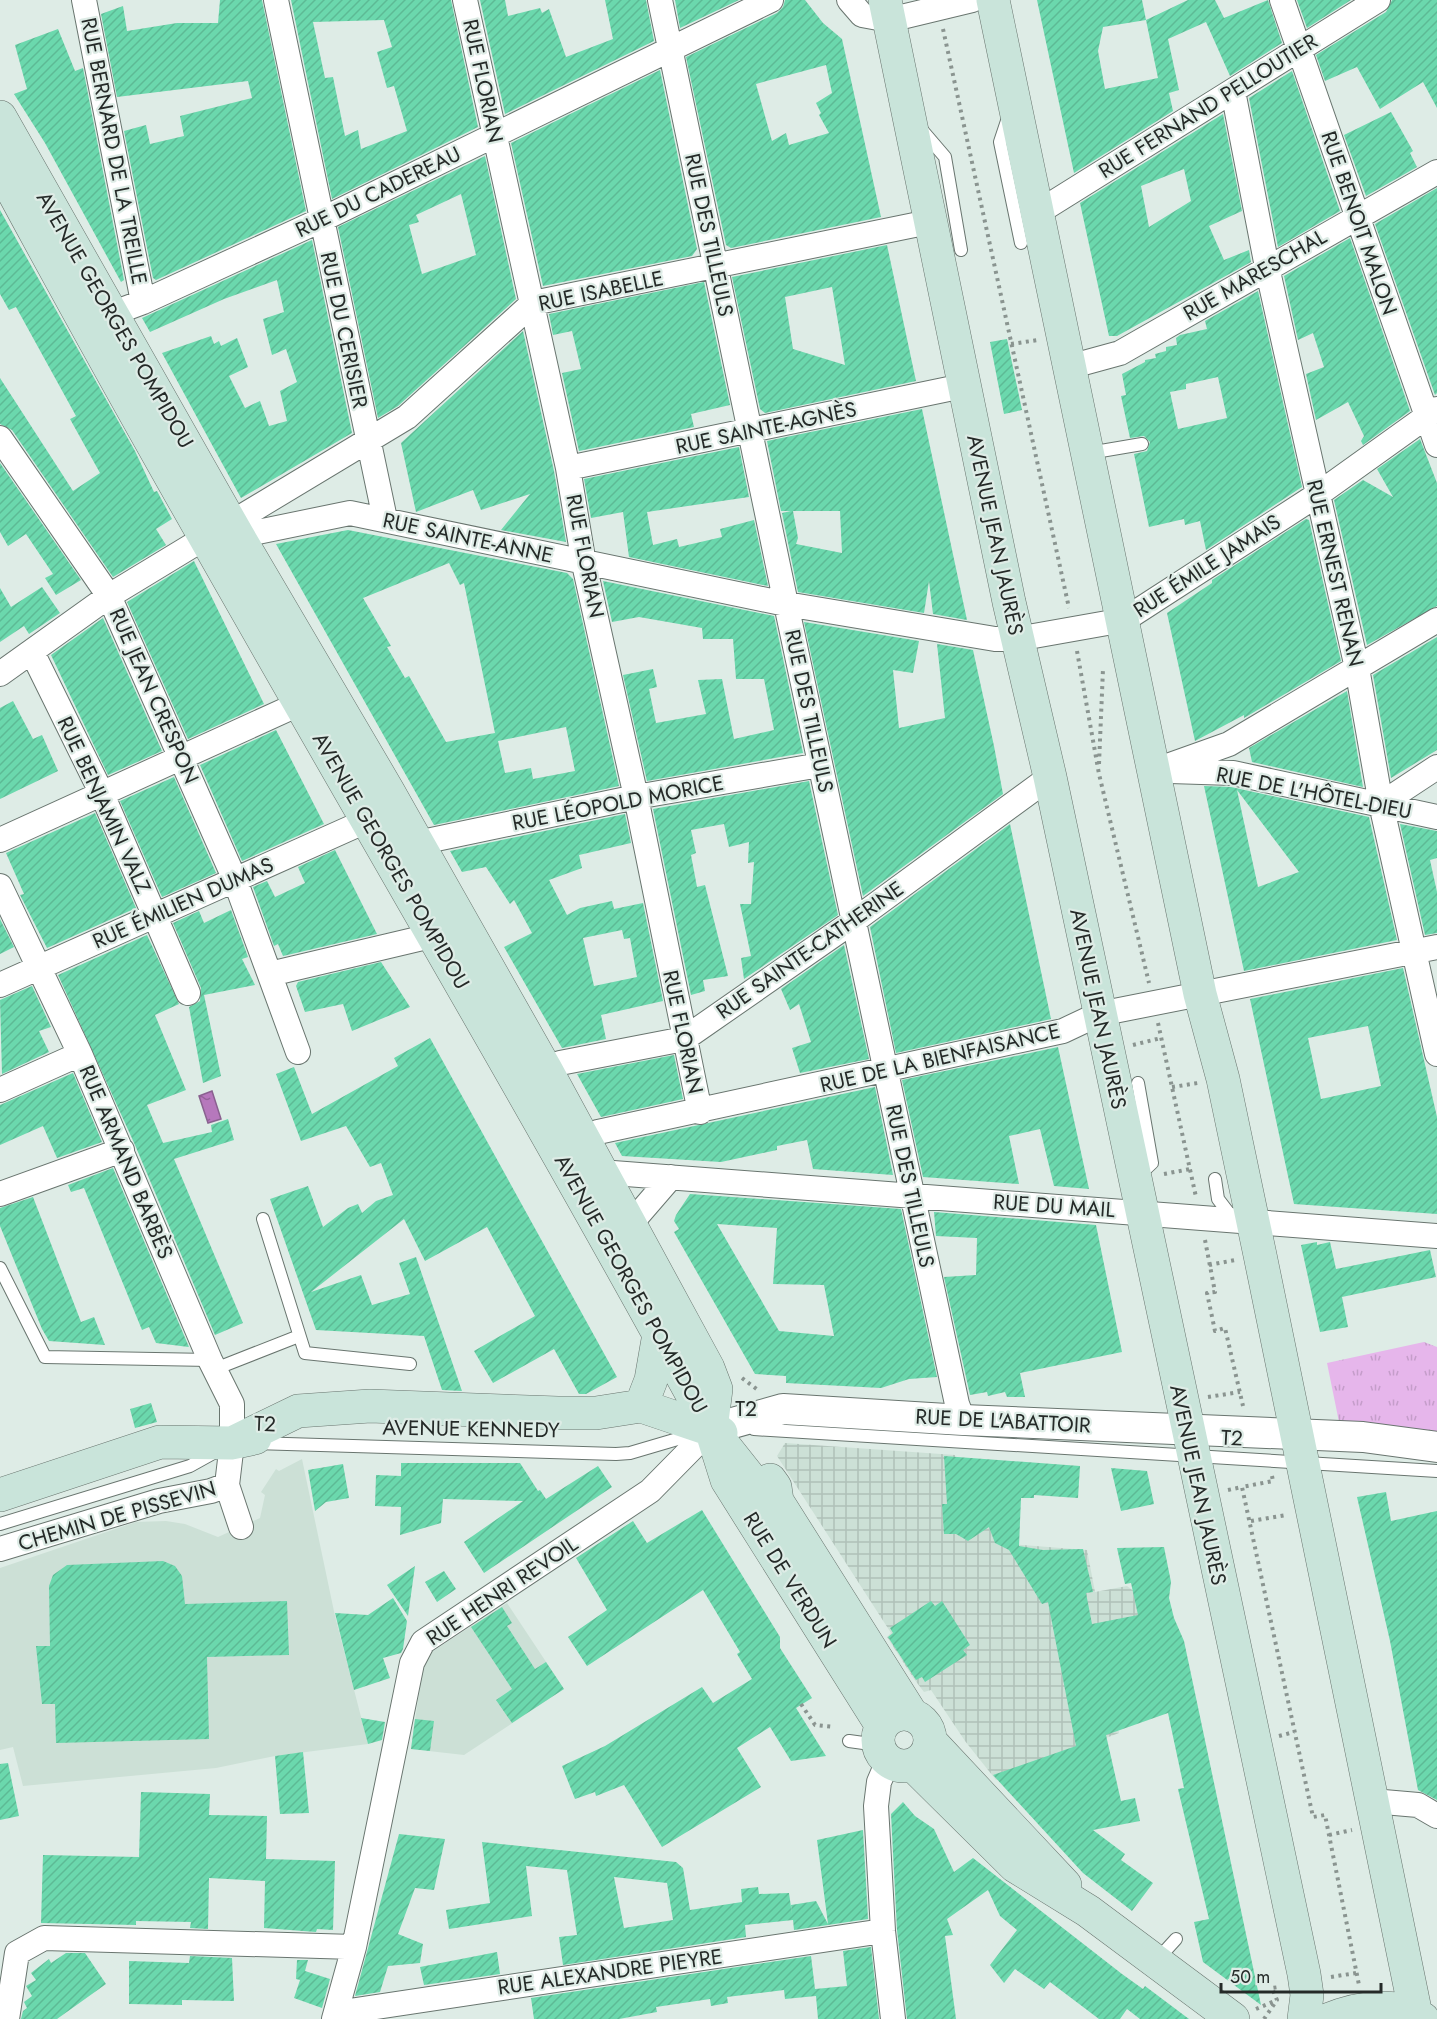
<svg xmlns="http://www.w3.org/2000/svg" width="1437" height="2019" font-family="Jost,sans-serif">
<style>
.built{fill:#cce0d6}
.industrial{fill:url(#industrial-grid)}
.grass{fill:url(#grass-tufts)}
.water{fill:url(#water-ripples);stroke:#8a6190;stroke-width:1.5}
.building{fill:url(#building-hatch);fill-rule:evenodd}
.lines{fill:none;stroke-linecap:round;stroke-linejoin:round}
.service-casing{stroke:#69756f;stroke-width:14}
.minor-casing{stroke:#69756f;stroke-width:26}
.tertiary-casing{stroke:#69756f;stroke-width:32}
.secondary-casing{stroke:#69756f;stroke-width:34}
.path{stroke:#8a9490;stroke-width:4;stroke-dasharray:3 4.5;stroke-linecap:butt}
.service{stroke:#fff;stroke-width:12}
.minor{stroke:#fff;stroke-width:24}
.tertiary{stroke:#fff;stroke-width:30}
.secondary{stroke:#c9e4da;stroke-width:33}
.labels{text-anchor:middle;stroke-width:4.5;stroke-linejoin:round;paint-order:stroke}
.street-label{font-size:21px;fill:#252a28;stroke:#deece6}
</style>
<defs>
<pattern id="industrial-grid" width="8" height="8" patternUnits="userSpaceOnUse" patternTransform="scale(1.5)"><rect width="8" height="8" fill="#cce0d6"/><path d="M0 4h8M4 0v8" fill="none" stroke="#afc0b8"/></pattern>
<pattern id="grass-tufts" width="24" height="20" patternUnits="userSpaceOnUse" patternTransform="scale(1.5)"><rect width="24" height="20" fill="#e6b6eb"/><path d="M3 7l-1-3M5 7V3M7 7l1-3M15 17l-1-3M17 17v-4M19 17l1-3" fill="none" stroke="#c59dca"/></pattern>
<pattern id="water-ripples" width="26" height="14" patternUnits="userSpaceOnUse" patternTransform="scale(1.5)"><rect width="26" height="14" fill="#b678bc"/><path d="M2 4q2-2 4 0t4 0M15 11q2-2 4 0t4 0" fill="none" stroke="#946399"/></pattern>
<pattern id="building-hatch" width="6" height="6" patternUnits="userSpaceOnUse" patternTransform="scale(1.5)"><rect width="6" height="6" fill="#6bd8ad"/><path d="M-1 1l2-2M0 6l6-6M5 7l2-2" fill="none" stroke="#5dba95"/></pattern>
</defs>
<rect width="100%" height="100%" fill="#deece6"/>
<path class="built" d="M302 1459 335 1616 368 1744 275 1756 216 1768 23 1786 13 1747 0 1750V1568L136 1522 166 1521 185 1524 218 1537 260 1518 265 1495 261 1492 276 1469 279 1471Z
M507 1603 564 1689 464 1755 411 1749 424 1657Z"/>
<path class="industrial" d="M785 1443 955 1455 956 1502 1000 1501 1008 1544 1087 1550 1095 1592 1127 1586 1135 1592 1148 1650 1103 1661 1119 1733 996 1780 965 1741 931 1690 924 1692 914 1679 887 1637 891 1633 777 1456Z"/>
<path class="grass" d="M1424 1342 1437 1347V1433L1339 1422 1327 1363Z"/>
<path class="water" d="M212 1091 221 1119 208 1123 199 1096Z"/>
<path class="building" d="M220 0H262L306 211 156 280 153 278 124 131 146 125 150 144 184 136 180 116 252 98 248 81 117 97 101 14 123 6 127 31 177 23H218Z
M291 0H451L478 127 332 199ZM384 20 392 47 377 52 387 88 394 86 407 131 361 149 358 130 345 136 333 77 325 78 313 22Z
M480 0H505L508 16 540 8 542 13 549 9 566 57 613 39 605 0H646L654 41 505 114Z
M675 0H739L680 28Z
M785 0H805L823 23 842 39 881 217 731 248 726 245 686 57 777 13 783 7ZM826 65 832 93 816 103 821 113 819 115 829 133 789 145 786 133 772 141 756 84Z
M1037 0H1142L1146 20 1188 0H1215L1224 18 1268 0 1282 43 1230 76 1206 22 1168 39 1179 90 1169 93 1173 111 1074 173ZM1146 20 1158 78 1105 89 1098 51 1103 27Z
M1297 0H1351L1307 28Z
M1392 0H1437V108L1423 82 1380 109 1357 67 1325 81 1316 55 1386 12Z
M58 29 75 71 83 68 124 280 121 282 45 143 14 94 27 89 15 45Z
M660 70 697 249 692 256 543 286 511 143Z
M1292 71 1340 211 1278 247 1249 98Z
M1391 112 1413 151 1410 153 1417 167 1366 196 1344 135Z
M1223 114 1242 211 1209 226 1224 260 1249 250 1251 262 1117 336H1109L1080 203ZM1184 169 1191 201 1149 227 1141 186Z
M485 156 516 299 398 406 378 418 338 227ZM461 194 476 255 422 274 409 225 419 222 416 215Z
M1437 188V393L1435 395 1375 224Z
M0 210 135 451 154 492 157 491 172 519 156 529 166 545 113 577 12 430 0 424V378L73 491 100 473 70 419 76 416 16 307 9 310 0 294Z
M1350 238 1410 411 1363 445 1361 441 1364 436 1348 402 1316 420 1306 374 1324 367 1313 333 1298 340 1284 276Z
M312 240 352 433 241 498 162 353 211 336 214 344 219 341 221 346 237 338 248 367 229 376 245 408 260 401 269 426 287 421 280 391 297 382 286 349 272 355 263 319 284 312 277 280 224 299 150 332 142 318Z
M887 245 916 381 765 413 760 409 732 277ZM832 287 839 328 845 365 793 349 785 297Z
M704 282 730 405 691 414 694 427 579 451 562 373 581 369 572 331 553 335 549 314Z
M1258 291 1302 487 1206 550 1200 521 1185 525 1184 519 1149 527 1134 454 1147 451 1150 442 1144 436 1130 438 1121 396 1126 395 1122 374 1145 362V360L1156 358 1155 354 1166 351V347L1177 345 1176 338 1180 335 1207 329 1205 321ZM1218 377 1227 418 1178 429 1170 392 1186 389V384Z
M523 331 554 471 566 542 501 530 530 494 481 510 473 490 416 512 401 443Z
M1007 339 1022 410 1004 414 990 342Z
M922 409 967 620 933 614 929 581 924 613 798 592 782 513 791 511H781L767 441ZM793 511H840L842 553 796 544 798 538Z
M1420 439 1437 483V606L1367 645 1334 500 1363 480 1393 497 1377 469Z
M739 447 749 497 647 512 653 545 677 539 679 547 722 537 720 529 754 520 768 586 629 557 623 512 591 518 584 479Z
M0 463 81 580 56 595 45 578 53 574 26 534 8 546 0 532Z
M1306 519 1309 520 1341 661 1244 718V715L1195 741 1167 613 1212 583V580Z
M348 530 567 573 573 579 619 786 434 825 276 544ZM449 563 460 585 464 583 495 733 446 742 409 676 405 678 387 647 391 646 363 598ZM566 727 575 771 533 779 531 768 505 773 498 741Z
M194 561 264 704 188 739 127 602Z
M603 581 774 616 803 753 647 781 623 675 653 669 657 687 649 689 656 723 706 714 698 680 722 679 734 739 774 730 764 679H736L733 639H703L702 628 639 617 612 622Z
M42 587 60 613 29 634 24 626 0 642V588L11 607Z
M103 618 162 751 108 775 51 655Z
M804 622 919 641 913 673 893 670 899 728 945 718 937 644 973 650 994 746 1003 794 863 896Z
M1437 637V750L1391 778 1373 675Z
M1347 691 1363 787 1252 762 1249 748Z
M13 701 33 739 42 735 58 771 0 799V708Z
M276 730 324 824 242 861 200 765Z
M174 777 216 873 162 897 120 801Z
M809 781 838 915 744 979 741 958 751 956 740 904H751L754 862 748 863 749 842 729 847 724 824 691 830 696 853 691 855 697 887 705 885 728 976 703 980 705 991 691 995 653 809Z
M1204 786 1231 787 1369 817 1397 940 1244 971ZM1237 790 1299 872 1258 887Z
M95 813 136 908 47 948 20 895 24 894 6 853Z
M625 814 631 843 579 855 582 868 549 880 567 915 580 908 612 901 614 909 643 903 663 1001 601 1015 606 1039 562 1048 504 947 532 933 514 900 510 904 486 867 462 872 450 851ZM622 930 624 939 630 938 637 977 594 986 583 938Z
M1010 824 1051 1019 896 1053 870 927Z
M1400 824 1437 831V858L1430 860 1437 892V933L1425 935Z
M335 850 377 934 283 956 278 944 274 946 253 887 267 881 275 897 305 883 298 867Z
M231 910 248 957 242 959 255 985 204 995 221 1076 203 1083 189 1007 200 1001 201 988 173 923 199 911 204 923Z
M0 919 14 947 0 954Z
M147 935 179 1004 155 1015 186 1090 147 1105 163 1143 212 1132 211 1125 228 1119 234 1140 174 1159 243 1323 215 1335 135 1145 58 975Z
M844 945 869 1059 800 1073 792 1048 811 1042 799 1004 790 1010 781 989Z
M381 962 410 1007 352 1031 343 1004 305 1012 296 986 298 982Z
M1403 968 1437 1117V1214L1294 1204 1250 999ZM1368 1026 1381 1086 1321 1099 1308 1038Z
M32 986 51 1027 39 1031 49 1052 2 1074 0 1000Z
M430 1038 617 1377 586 1394H579L554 1349 493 1383 474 1351 535 1316 487 1227 425 1261 404 1219 311 1292 361 1275 372 1305 410 1294 399 1263 416 1257 462 1391 442 1390 424 1336 316 1330 270 1199 308 1186 323 1227 348 1208 358 1204 362 1213 376 1201 393 1195 381 1163 370 1167 346 1126 301 1141 276 1074 294 1067 312 1114 398 1066 394 1058Z
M1058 1047 1089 1189 1054 1186 1040 1129 1009 1136 1019 1184 923 1177 902 1080Z
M674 1055 683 1099 601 1117 577 1074Z
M73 1073 102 1142 57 1158 43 1126 0 1145V1105Z
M875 1087 893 1175 813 1169 807 1140 777 1146V1150L721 1162 622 1156 615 1143Z
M113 1168 189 1347 156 1343 149 1327 142 1330 84 1188 71 1192 68 1185Z
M690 1194 901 1209 937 1377 909 1379 881 1388 786 1383V1376L755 1374 674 1232 679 1229 674 1221 676 1215ZM717 1224 777 1228 773 1284 824 1285 834 1336 779 1331Z
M33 1197 81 1322 94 1317 105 1345 49 1341 42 1329 0 1226V1208Z
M934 1212 1096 1225 1122 1352 1020 1373 1025 1397H1007L1005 1392 988 1396 987 1392 970 1395 944 1277 976 1275 977 1238 936 1236Z
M1317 1242V1245L1330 1242 1336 1269 1430 1250 1436 1277 1342 1297 1348 1327 1320 1332 1301 1245Z
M151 1403 157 1422 135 1428 130 1409Z
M944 1456 1080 1466 1078 1498 1034 1495V1498H1021L1019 1546 1043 1550 1083 1549 1093 1592 1086 1593 1092 1624 1138 1615 1131 1583 1125 1584 1117 1548 1164 1547 1171 1582 1169 1598 1174 1618 1184 1641 1261 2005 1203 1962 1194 1922 1209 1919 1178 1789 1184 1788 1168 1713 1106 1735 1121 1801 1135 1798 1140 1821 1093 1830 1125 1854 1121 1860 1153 1883 1132 1911 1083 1873 993 1775 1076 1746 1048 1602 1042 1604 1009 1550 995 1543 989 1527 968 1541 956 1534H944L942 1504H947Z
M401 1463H520L538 1491 540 1490 546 1499 598 1466 612 1487 484 1573 464 1542 523 1501 443 1499 441 1523 400 1535 401 1507 375 1506 376 1475 401 1476Z
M343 1464 349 1498 326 1502 315 1511 308 1470Z
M1111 1468 1147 1471 1154 1504 1121 1511Z
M1386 1492 1391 1521 1437 1511V1800L1418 1790 1390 1641 1357 1497Z
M702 1510 780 1637V1648L812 1698 796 1708 826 1756 791 1761 770 1727 737 1748 761 1787 662 1847 624 1785 596 1796 595 1792 575 1799 562 1766 605 1746 702 1687 713 1703 752 1679 737 1654 740 1652 703 1590 587 1666 568 1637 607 1610 576 1558 633 1521 647 1543Z
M163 1561 175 1566 182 1576 185 1604 287 1601 289 1655 207 1657 209 1739 56 1743 55 1704H42L36 1646H50L49 1586 53 1575 67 1565Z
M415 1566 408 1616 387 1585Z
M444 1571 456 1589 437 1602 425 1582Z
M393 1598 407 1621 403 1649 401 1653 383 1658 390 1678 354 1690 335 1613 368 1615Z
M931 1601 935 1606 942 1601 970 1645 963 1650 967 1655 925 1682 922 1677 916 1680 888 1637 893 1633 890 1628Z
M502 1607 512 1623 507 1626 535 1669 546 1662 564 1689 512 1723 496 1700 512 1689 471 1627Z
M361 1718 385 1722 382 1740 368 1744Z
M415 1719 434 1721 430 1751 411 1749Z
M303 1752 309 1813 280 1814 275 1756Z
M8 1763 19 1816 0 1820V1764Z
M141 1792 210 1794 209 1815 267 1816 266 1859 335 1861 333 1930 317 1929 316 1932 264 1928 265 1881 209 1878 208 1929 190 1928 191 1922 136 1921V1925L41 1923 43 1855 139 1857Z
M903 1802 915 1816 934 1829 954 1872 973 1858 1122 1974 1143 1989 1145 1986 1189 2019H1140L1127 2009 1120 2019H1099L1050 1982 1044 1989 1015 1969 1004 1983 990 1965 1017 1930 1000 1916 988 1890 947 1919 953 1935 945 1936 956 2019H907L897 1930 891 1814Z
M863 1830 868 1919 794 1930 793 1920 745 1925 746 1937 563 1965 559 1937 577 1935 567 1870 526 1866 532 1916 449 1929 446 1910 490 1903 482 1842 676 1862 683 1868 690 1910 742 1902 741 1889 758 1887 759 1894 789 1893 792 1914 791 1905 816 1901 828 1924 817 1840ZM614 1877 667 1883 673 1920 624 1928Z
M399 1834 445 1839 434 1890 415 1888 398 1934 423 1944 420 1963 388 1966 380 1992 355 1996Z
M871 1947 879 2019H818L816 1996 785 1999 784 1990 727 1997 728 2003 711 2006 710 1999 656 2007 657 2012 619 2019H534L531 1998 811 1956 815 1989 847 1986 843 1951Z
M497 1952 500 1974 424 1985 420 1967Z
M66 1953H85L106 1984 57 2019H21L23 2011 27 2008 24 2002 32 1996 26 1986 36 1980 31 1973 49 1959 51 1963Z
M190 1956 232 1958 234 2001 182 2000V2005L129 2004V1961L189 1963Z
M297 1960H308L305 1971 330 1979 322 2008 294 1998 300 1980 296 1979Z"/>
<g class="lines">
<g class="service-casing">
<path id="service" d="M1008 118 1000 142 1021 243
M921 129 945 157 961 250
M1089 453 1142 444
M1137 1177 1152 1163 1138 1083
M1215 1179 1218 1199 1234 1220
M263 1219 305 1353 410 1364
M0 1268 45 1357 210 1360
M215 1369 299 1336
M754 1429 1437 1471
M253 1443 616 1454 630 1453 698 1433
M0 1524 190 1466 217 1451
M849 1741 878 1745
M1156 1961 1176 1939"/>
</g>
<g class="minor-casing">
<path id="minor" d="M84 0 143 302
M276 0 385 519
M465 0 568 468 584 564 636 797 700 1112
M660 0 786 604 957 1404 963 1420
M849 0 862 15 889 20 972 0
M1282 0 1437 445
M1233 91 1267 267 1357 668 1381 804 1437 1054
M1037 213 1378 0
M111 314 143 302 321 220 771 0
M1069 367 1120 353 1437 172
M0 438 109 596 235 880 298 1052
M568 468 963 386
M224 535 236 520 407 417 533 303 929 222
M32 652 102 794 188 993
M0 674 109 596 193 545 204 539 224 535 238 536 350 513 786 604 995 639H1017L1124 620 1317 495 1437 409
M1156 770 1229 744 1437 620
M1170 771 1233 773 1437 817
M1381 804 1437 767
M0 840 301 703
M417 843 636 797 820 765
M0 886 80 1054 210 1360 232 1404V1443L227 1485 211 1491 159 1501 0 1549
M270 974 435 935
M0 985 366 821
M546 1070 560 1063 684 1039 855 920 1050 777
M0 1090 80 1054
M582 1139 598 1132 1063 1031 1099 1014 1437 947
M600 1172 1437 1236
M0 1194 122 1150
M620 1236 671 1177
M227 1485 241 1527
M888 1761 879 1782 876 1806 883 1931 893 2019
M1372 1801 1418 1805 1437 1816
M336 2013 883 1931
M7 2019 17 1953 44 1938 354 1947
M334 2019 354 1947 412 1663 423 1642 650 1491 711 1429"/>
</g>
<g class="tertiary-casing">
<path id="tertiary" d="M711 1429 783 1409 963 1420 1363 1437 1437 1447"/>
</g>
<g class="secondary-casing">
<path id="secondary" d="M885 0 1009 602 1050 777 1304 1974 1307 1995 1304 2019
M993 0 1200 994 1223 1079 1260 1255 1416 2015
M0 117 238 536 388 791 546 1070 708 1368 716 1389 711 1429 727 1480 882 1726
M0 167C228 592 480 1005 711 1429L761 1492 777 1501
M641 1406 651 1380 659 1334
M232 1443 298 1411 370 1406 558 1413H596L641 1406 721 1433
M770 1480 775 1487 777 1501 912 1715
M0 1495 160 1442 232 1443 255 1438
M878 1740a26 26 0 1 1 52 0a26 26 0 1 1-52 0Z
M930 1741 1065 1885
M913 1765 1015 1866 1088 1911 1233 2019
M1330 2019C1358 2007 1396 2002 1423 2019"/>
</g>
<path class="path" d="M943 29 1069 608
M1011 344 1038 340
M1077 651 1099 774 1149 983
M1099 764 1103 669
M1158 1023 1196 1197
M1133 1045 1161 1038
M1172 1087 1198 1083
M1164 1174 1190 1169
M1205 1240 1215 1292 1207 1293 1215 1331 1225 1328 1243 1406
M1209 1265 1235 1260
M742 1378 758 1390
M1208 1397 1240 1392
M1272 1476 1273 1481 1242 1487 1313 1817 1325 1815 1359 1985
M1228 1490 1242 1487
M1251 1521 1286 1515
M801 1704 815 1725 834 1727
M1279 1736 1294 1732
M1329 1835 1352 1830
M1331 1977 1356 1973
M1256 2009 1277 2000
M1264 2019 1277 2000 1272 1988 1279 1987"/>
<use href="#service" class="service"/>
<use href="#minor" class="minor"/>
<use href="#tertiary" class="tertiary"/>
<use href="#secondary" class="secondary"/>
</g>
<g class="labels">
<g class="street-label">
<text transform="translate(483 81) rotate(78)" y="7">RUE FLORIAN</text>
<text transform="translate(1208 106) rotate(-32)" y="7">RUE FERNAND PELLOUTIER</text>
<text transform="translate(114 151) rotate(79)" y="7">RUE BERNARD DE LA TREILLE</text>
<text transform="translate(378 192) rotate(-26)" y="7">RUE DU CADEREAU</text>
<text transform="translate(1359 223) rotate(71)" y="7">RUE BENOIT MALON</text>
<text transform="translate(709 235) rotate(78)" y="7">RUE DES TILLEULS</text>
<text transform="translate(1255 275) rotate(-30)" y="7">RUE MARESCHAL</text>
<text transform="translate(601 291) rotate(-12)" y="7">RUE ISABELLE</text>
<text transform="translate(115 320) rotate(60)" y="7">AVENUE GEORGES POMPIDOU</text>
<text transform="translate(344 330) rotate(78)" y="7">RUE DU CERISIER</text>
<text transform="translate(766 428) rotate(-12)" y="7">RUE SAINTE-AGNÈS</text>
<text transform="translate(995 535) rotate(78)" y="7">AVENUE JEAN JAURÈS</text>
<text transform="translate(468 538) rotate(12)" y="7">RUE SAINTE-ANNE</text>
<text transform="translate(585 556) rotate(79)" y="7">RUE FLORIAN</text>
<text transform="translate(1207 566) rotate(-33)" y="7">RUE ÉMILE JAMAIS</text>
<text transform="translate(1335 573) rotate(77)" y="7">RUE ERNEST RENAN</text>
<text transform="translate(154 696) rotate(66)" y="7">RUE JEAN CRESPON</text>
<text transform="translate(809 711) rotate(78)" y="7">RUE DES TILLEULS</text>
<text transform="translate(1314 793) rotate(11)" y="7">RUE DE L'HÔTEL-DIEU</text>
<text transform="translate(618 803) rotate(-11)" y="7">RUE LÉOPOLD MORICE</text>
<text transform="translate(104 805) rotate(65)" y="7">RUE BENJAMIN VALZ</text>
<text transform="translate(391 861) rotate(60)" y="7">AVENUE GEORGES POMPIDOU</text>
<text transform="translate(183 903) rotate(-24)" y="7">RUE ÉMILIEN DUMAS</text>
<text transform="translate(810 950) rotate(-35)" y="7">RUE SAINTE-CATHERINE</text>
<text transform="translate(1098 1009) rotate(78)" y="7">AVENUE JEAN JAURÈS</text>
<text transform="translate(683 1032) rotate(78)" y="7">RUE FLORIAN</text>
<text transform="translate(940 1058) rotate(-13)" y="7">RUE DE LA BIENFAISANCE</text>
<text transform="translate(126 1162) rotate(67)" y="7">RUE ARMAND BARBÈS</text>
<text transform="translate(910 1186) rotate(78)" y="7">RUE DES TILLEULS</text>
<text transform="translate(1054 1206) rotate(4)" y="7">RUE DU MAIL</text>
<text transform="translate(631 1284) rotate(61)" y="7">AVENUE GEORGES POMPIDOU</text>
<text x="746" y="1416">T2</text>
<text transform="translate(1003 1421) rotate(3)" y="7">RUE DE L'ABATTOIR</text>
<text transform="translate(265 1424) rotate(2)" y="7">T2</text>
<text transform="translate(471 1429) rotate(1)" y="7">AVENUE KENNEDY</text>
<text transform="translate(1232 1438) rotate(3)" y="7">T2</text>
<text transform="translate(1198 1485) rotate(78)" y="7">AVENUE JEAN JAURÈS</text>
<text transform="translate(117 1516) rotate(-16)" y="7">CHEMIN DE PISSEVIN</text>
<text transform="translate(790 1580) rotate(58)" y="7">RUE DE VERDUN</text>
<text transform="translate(502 1591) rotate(-34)" y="7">RUE HENRI REVOIL</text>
<text transform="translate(610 1972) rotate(-8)" y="7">RUE ALEXANDRE PIEYRE</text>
</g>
</g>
<path d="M1221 1983v9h160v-9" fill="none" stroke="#252a28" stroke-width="3"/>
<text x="1230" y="1983" font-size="18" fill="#252a28" stroke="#deece6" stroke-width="4.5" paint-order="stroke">50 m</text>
</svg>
